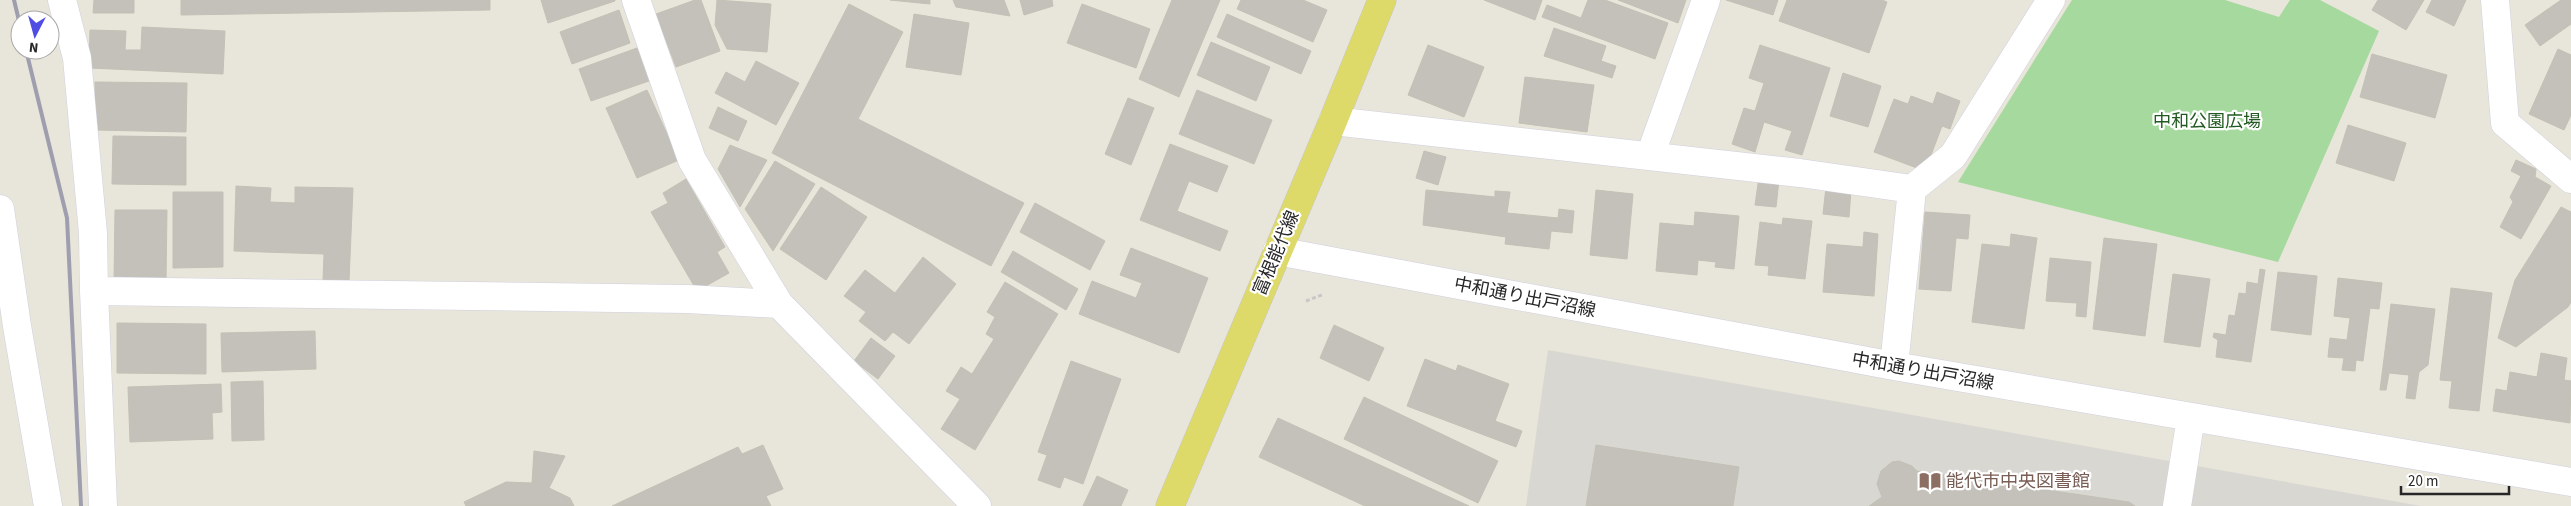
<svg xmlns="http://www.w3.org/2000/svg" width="2571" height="506" font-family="'Source Sans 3','Noto Sans JP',sans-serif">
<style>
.green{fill:#a5d99d}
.plaza{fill:#d9d7d1}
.building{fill:#c3c1ba;stroke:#c3c1b5}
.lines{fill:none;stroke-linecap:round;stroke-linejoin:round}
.minor-casing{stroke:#d0d0df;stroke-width:29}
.major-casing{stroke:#c7c7c7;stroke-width:29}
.path{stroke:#c7c7c7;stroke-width:3;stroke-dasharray:4 2.5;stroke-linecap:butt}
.minor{stroke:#fff;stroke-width:28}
.major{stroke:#deda69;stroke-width:28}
.rail{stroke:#9f9eaf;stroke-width:4}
.labels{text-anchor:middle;stroke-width:4.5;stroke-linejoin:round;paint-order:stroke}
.park-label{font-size:18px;fill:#225a21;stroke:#fff}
.street-label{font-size:18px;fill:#272727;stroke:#fff}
.education-label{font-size:18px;fill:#785e54;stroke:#fff;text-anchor:start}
</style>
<rect width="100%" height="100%" fill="#e8e5da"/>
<path class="green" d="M2072 0H2225L2279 17 2290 0H2320L2379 31 2278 262 1958 182Z"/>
<path class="plaza" d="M1548 350 2421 506H1526Z"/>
<path class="building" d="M94 0H134V13H93Z
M181 0H490V10L181 15Z
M541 0H615V1L548 23Z
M695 0H701L720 51 676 67 656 14Z
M717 0 771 4 767 52 727 49 715 25Z
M890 0H930V4Z
M953 0H1004L1010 16 956 7Z
M1020 0H1052L1053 6 1024 15Z
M1172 0H1220L1179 97 1139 79Z
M1241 0H1303L1327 10 1313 42 1237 9Z
M1484 0H1542L1535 20Z
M1588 0H1605L1668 23 1655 59 1542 17 1547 5 1581 18Z
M1618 0H1686L1678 23Z
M1726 0H1778L1773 15Z
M1787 0H1882L1887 2 1869 53 1779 21Z
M2378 0H2424L2406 30 2372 10Z
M2432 0H2466L2454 26 2426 12Z
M2561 0H2571V24L2540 46 2525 25Z
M849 4 903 32 858 119 1024 203 991 266 772 153Z
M1082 4 1150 29 1136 68 1067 43Z
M619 10 630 43 572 64 560 32Z
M914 14 969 23 961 75 906 67Z
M1227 14 1311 51 1301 74 1217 37Z
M142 27 225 31 223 74 89 68 90 30 126 31 125 50H141Z
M1554 28 1606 46 1601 61 1616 66 1612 78 1544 56Z
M1211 42 1270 67 1256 101 1197 75Z
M1428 45 1484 67 1464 117 1408 95Z
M1760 45 1830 68 1802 155 1785 150 1792 131 1764 122 1755 152 1732 144 1744 108 1755 111 1764 83 1749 78Z
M637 48 649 81 591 101 579 69Z
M2558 49 2571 55V115L2564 130 2529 114Z
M2372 54 2447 75 2435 118 2360 97Z
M756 61 799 83 776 125 715 93 726 72 745 82Z
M1843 73 1881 86 1868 127 1830 116Z
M1525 77 1594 85 1587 132 1519 123Z
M95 82 187 83 186 132 95 130Z
M647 90 679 160 637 178 606 108Z
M1197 90 1272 120 1254 164 1179 134Z
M1937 92 1960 101 1950 129 1942 126 1925 171 1874 152 1894 99 1908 104 1911 96 1933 104Z
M1128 98 1154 108 1131 165 1105 154Z
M718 107 747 121 738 141 709 128Z
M2348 125 2406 143 2394 181 2336 163Z
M113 136 186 137V185L112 184Z
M1170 144 1228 166 1217 192 1189 181 1177 211 1228 231 1220 251 1140 220Z
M730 145 767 160 740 207 718 169Z
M1424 151 1446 157 1438 185 1416 178Z
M2516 160 2536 169 2535 177 2551 186 2521 239 2500 227 2513 202 2510 197 2521 176 2511 171Z
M775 161 815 184 773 251 745 209Z
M1759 177 1779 180 1776 207 1755 205Z
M686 179 725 247 717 252 729 273 697 291 651 212 668 203 663 193Z
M236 186 271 188 270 202 295 203V187L353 188 349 281 323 280 324 254 234 251Z
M821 187 867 217 826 280 780 249Z
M1826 187 1851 190 1849 217 1823 214Z
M1426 190 1495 197V191L1510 192 1507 213 1558 218 1559 209 1574 211 1572 233 1551 231 1549 249 1505 244 1506 237 1423 225Z
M1596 190 1633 194 1627 259 1590 255Z
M173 192H223V267L173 268Z
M1035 203 1105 241 1090 270 1020 232Z
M2561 207 2571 212V302L2568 307 2516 347 2498 338 2515 280Z
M115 210H167L166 281H114Z
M1695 212 1739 216 1734 269 1715 267 1716 262 1698 260 1697 275 1656 271 1660 223 1694 226Z
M1925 212 1970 215 1968 239 1956 238 1951 291 1919 289Z
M1783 218 1812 221 1805 279 1768 275 1769 266 1755 265 1760 222 1782 225Z
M1864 232 1878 234 1874 296 1823 292 1827 244 1863 247Z
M2011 234 2037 238 2024 329 1972 322 1982 244 2010 247Z
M2104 238 2157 244 2145 336 2093 329Z
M1131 248 1208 278 1179 353 1079 314 1092 281 1136 298 1142 283 1120 275Z
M1013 251 1078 289 1066 310 1001 272Z
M923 257 956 284 909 344 893 332 885 341 859 321 866 312 844 296 865 270 895 293Z
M2050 258 2091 262 2086 317 2076 316 2077 303 2046 301Z
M2260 269 2265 270 2251 362 2216 357 2218 340 2213 337 2214 333 2226 335 2229 315 2235 316 2239 293 2246 294 2247 282 2258 284Z
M2278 272 2317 276 2311 335 2271 330Z
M2173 274 2210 279 2200 347 2164 342Z
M2338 278 2382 283 2379 309 2370 308 2363 361 2356 360 2355 371 2342 370 2344 358 2328 357 2330 338 2347 340 2350 318 2334 316Z
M1005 282 1058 314 975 450 941 429 960 399 946 391 961 367 972 374 994 339 986 334 995 317 987 312Z
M2451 288 2492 293 2479 411 2449 408 2452 381 2440 380Z
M2391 304 2435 309 2428 365 2419 372 2415 399 2406 398 2409 375 2389 373 2386 390H2380Z
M117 323 206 324V374L117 373Z
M1334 325 1384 348 1369 381 1320 358Z
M315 331 316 369 222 372 221 333Z
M871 338 895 356 878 379 854 361Z
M2541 353 2567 358 2564 380 2571 381 2570 423 2493 411 2496 389 2507 391 2510 372 2537 377Z
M1425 359 1456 371 1458 365 1509 384 1495 421 1522 431 1516 447 1407 406Z
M1071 361 1121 379 1083 484 1064 477 1060 488 1038 480 1047 455 1038 452Z
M263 381 264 440 232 441 231 382Z
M221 384 222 412 212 413 213 439 130 442 128 387Z
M1364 397 1498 461 1478 503 1344 439Z
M1278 418 1469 506H1365L1259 457Z
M763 445 783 489 766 496 771 506H612L738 447 742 454Z
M1596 445 1739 467 1733 506H1586Z
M534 451 565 456 549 488 570 498 574 506H466L464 502 506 482 532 483Z
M1899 461 1912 466 1917 471 2129 502 2135 506H1869L1882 497 1877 484 1881 471 1892 462Z
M1097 476 1128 490 1121 506H1083Z"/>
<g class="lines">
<g class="minor-casing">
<path id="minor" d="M62 0 77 58 93 233 94 291 687 299 779 304
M636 0 692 160 779 304 977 506
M2495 0 2505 123 2571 179
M1333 121 1800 173 1912 189 1953 156 2051 0
M1650 156 1706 0
M0 209 17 326 48 506
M1277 251 1894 366 2571 482
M94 291 103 506
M1894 366 1912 189
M2177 506 2191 417"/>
</g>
<g class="major-casing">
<path id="major" d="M1170 506 1333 121 1382 0"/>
</g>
<path class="path" d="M1306 301 1324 294"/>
<use href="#minor" class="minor"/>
<use href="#major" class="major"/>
<path class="rail" d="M14 0 20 25
M26 50 67 218 81 506"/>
</g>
<defs>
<g id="library-bare" transform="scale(1.725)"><path d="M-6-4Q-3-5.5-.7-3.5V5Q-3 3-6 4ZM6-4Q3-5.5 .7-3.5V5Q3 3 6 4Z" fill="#8d6e63" stroke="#fff" stroke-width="2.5" paint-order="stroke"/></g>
</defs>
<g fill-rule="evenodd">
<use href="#library-bare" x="1930" y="481"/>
</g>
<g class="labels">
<g class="park-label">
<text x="2207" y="127">中和公園広場</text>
</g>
<g class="street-label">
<text transform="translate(1276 253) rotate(-67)" y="6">富根能代線</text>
<text transform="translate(1525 297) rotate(11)" y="6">中和通り出戸沼線</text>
<text transform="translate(1923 371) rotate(10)" y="6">中和通り出戸沼線</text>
</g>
<g class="education-label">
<text x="1946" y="487">能代市中央図書館</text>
</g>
</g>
<g transform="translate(35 35) rotate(186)"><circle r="24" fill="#ffffff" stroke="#a9a9a9"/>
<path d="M0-4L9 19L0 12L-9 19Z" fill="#4f4de3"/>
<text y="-8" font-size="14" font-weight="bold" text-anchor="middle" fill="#272727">N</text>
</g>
<path d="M2401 486v8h108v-8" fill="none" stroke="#272727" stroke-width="2.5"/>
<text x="2408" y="486" font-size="15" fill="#272727" stroke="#ffffff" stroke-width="4" paint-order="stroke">20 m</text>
</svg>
